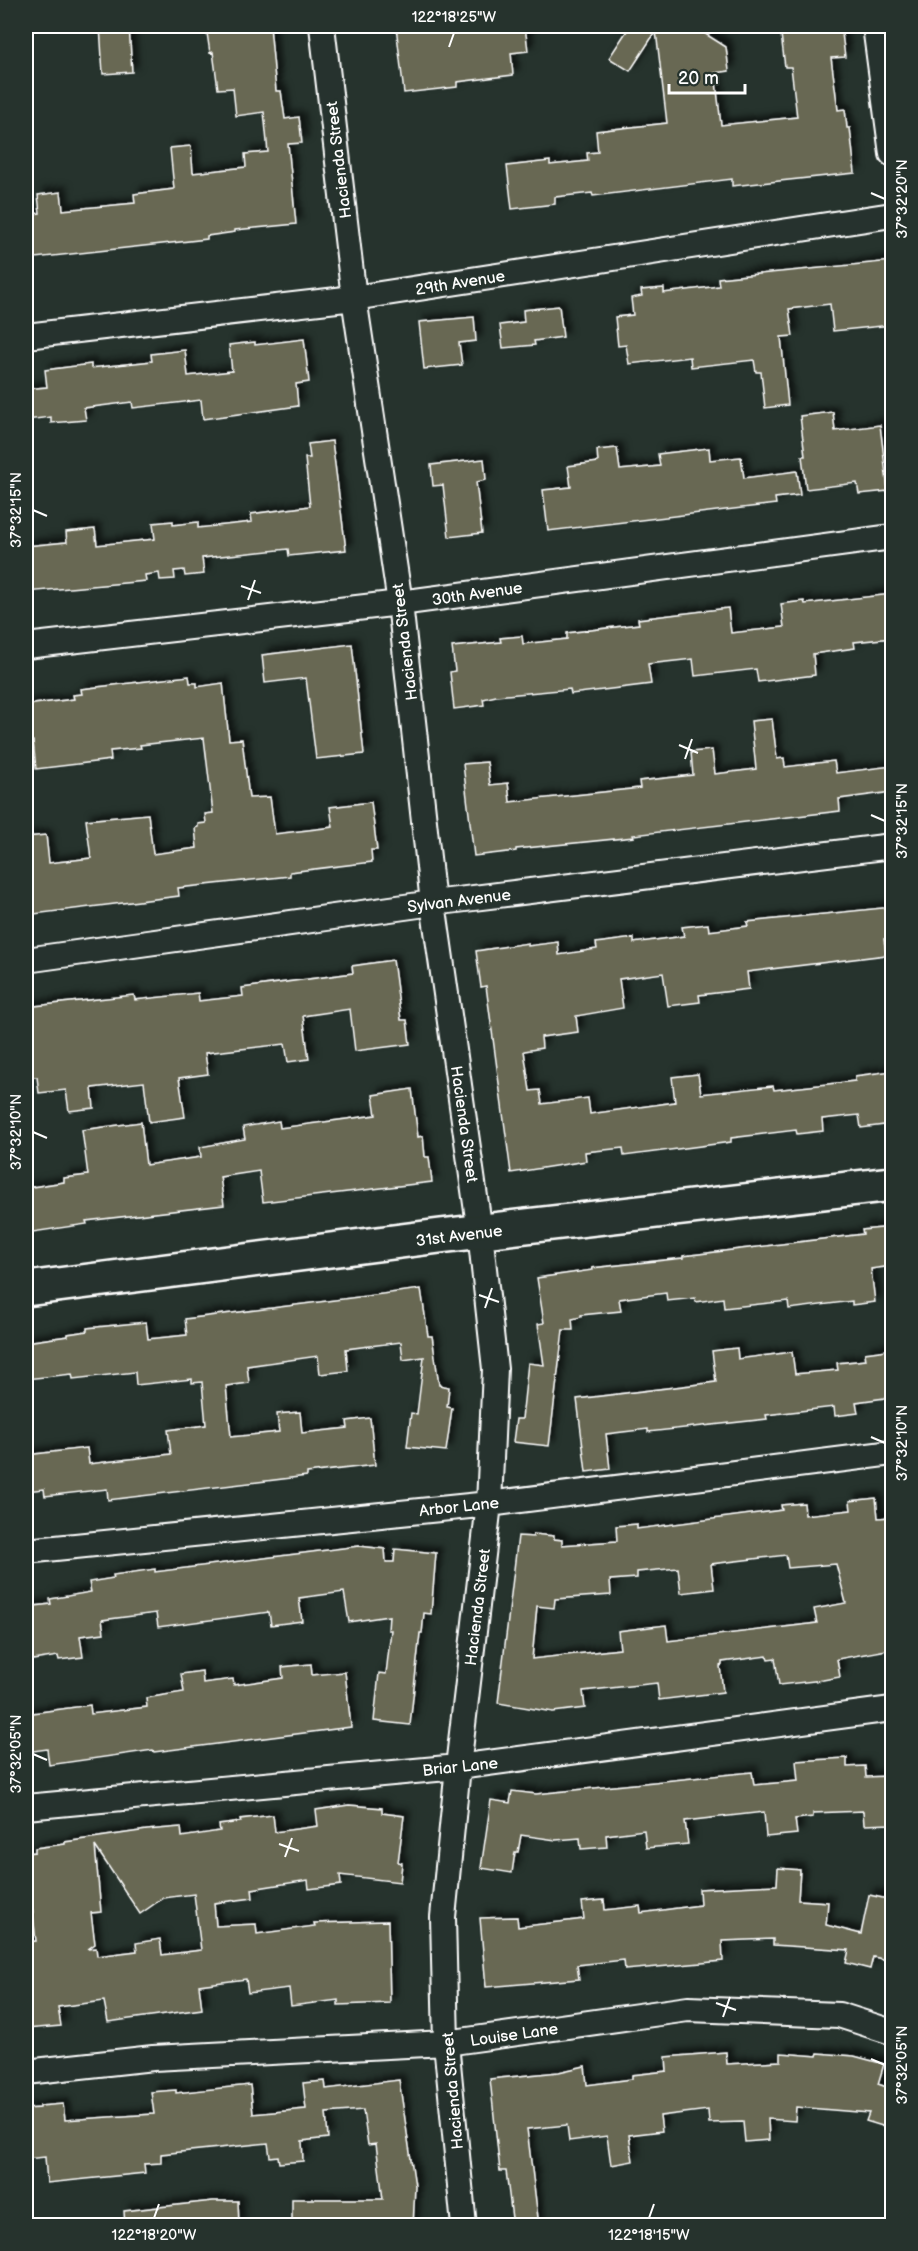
<svg xmlns="http://www.w3.org/2000/svg" width="918" height="2251" font-family="'Balsamiq Sans',sans-serif">
<style>
.building{fill:#676752;stroke:#fff;stroke-width:1.5;fill-rule:evenodd;filter:url(#shadow)}
.lines{fill:none;stroke-linecap:round;stroke-linejoin:round}
.street-casing{stroke:#fff;stroke-width:28}
.secondary-casing{stroke:#fff;stroke-width:38}
.street{stroke:#26332d;stroke-width:24}
.secondary{stroke:#26332d;stroke-width:33}
.ticks{fill:none;stroke:#fff;stroke-width:2}
.labels{text-anchor:middle;stroke-width:5;stroke-linejoin:round;paint-order:stroke}
.street-label{font-size:16px;fill:#fff;stroke:#26332d}
.neatline{fill:none;stroke:#fff;stroke-width:2}
.ticks-label{font-size:15px;text-anchor:middle;fill:#fff}
</style>
<defs>
<filter id="shadow"><feDropShadow dx="5.5" dy="-5.5" stdDeviation="3" flood-color="#0009"/></filter>
</defs>
<rect width="100%" height="100%" fill="#26332d"/>
<filter id="ink" filterUnits="userSpaceOnUse"><feTurbulence type="fractalNoise" baseFrequency=".0167" numOctaves="2"/><feDisplacementMap in="SourceGraphic" scale="12" xChannelSelector="R" yChannelSelector="G"/><feConvolveMatrix kernelMatrix="1 2 1 2 8 2 1 2 1" color-interpolation-filters="sRGB"/></filter>
<g filter="url(#ink)">
<path class="building" d="M100 26H129L132 72 103 74Z
M206 26H270L276 91H281L285 119 299 117 302 143 288 144 296 224 235 230V232L207 236V239L26 259V215L40 213 38 195 61 192 63 210 135 203 134 194 174 189 170 148 191 146 193 173 246 167 245 154 268 152 264 112 236 116 233 88 218 89 213 52 210 53Z
M396 26H525L528 51 511 53 513 75 457 82V87L404 93Z
M630 26H693L726 47 729 71 715 73 721 125 797 117 791 67H785L780 26H841L845 57 831 58 838 110 845 109 847 128H850L855 173 732 186V179L593 196 592 193 555 197V204L512 209 507 166 550 161V165L588 161 587 153 598 152 596 131 667 123 656 31 630 71 609 58Z
M892 261V325L833 331 830 304 789 309 793 336 781 337 788 405 765 408 761 372H756L754 360 691 367 690 357 629 364 626 345 618 346 615 317 633 315 631 298 642 296 641 290 664 288V293L719 286 718 278Z
M559 306 563 337 534 341 535 345 503 348 500 325 524 322 523 310Z
M474 317 476 341 459 343 462 365 424 369 419 322Z
M304 339 309 382 296 384 298 406 203 419 201 400 133 408 132 402 84 408 86 420 51 423V417L26 420V389L47 387 45 370 91 364V368L152 361 151 354 185 350 188 376 232 371 229 345 255 342V345Z
M833 412 835 431 880 425 888 491 859 494 857 483 806 489 802 456H805L800 416Z
M332 441 346 550 289 556 288 549 202 558 204 574 185 576 184 570 174 571 175 579 160 580 159 573 145 575 146 581 26 592V546L67 542 66 532 95 529 97 545 155 539 153 523 173 521V525L198 522V528L252 522 251 514 310 506 305 458H310L308 444Z
M617 448 620 470 660 466 658 454 709 448 710 460 741 457 744 478 797 471 800 495 775 498 776 504 548 531 543 490 571 487 568 466 598 462 597 450Z
M484 459 486 480 476 482 482 533 449 537 443 485 433 486 431 465Z
M892 594V638L854 642 855 648 813 654 815 675 758 682 756 669 695 676 693 659 648 664 651 684 571 694 570 689 496 696 483 699 484 705 454 709 450 672 455 671 452 647 501 642 500 638 522 636 523 644 567 639V633L639 624 638 619 728 608 731 633 784 627 781 604 804 601 805 604Z
M352 644 364 754 316 759 306 678 265 683 262 655Z
M189 676 190 683H197V687L223 683 229 740 242 739 249 798 270 797 275 834 333 827 330 807 371 802 377 850H371L372 862 290 872V876L178 888 179 896 26 915V837L46 835 49 863 91 858 86 820 148 814 153 854 197 848 195 828 198 827V824L206 823 205 814 213 813 204 738 140 745 141 748 110 751 111 760 36 769 33 741 26 742V705L74 699 73 695 82 694 81 689Z
M772 719 777 759 784 758 785 767 834 761 836 773 892 766V792L839 799 840 811 633 835 634 837 516 849V851L474 856 463 764 487 762 490 785 508 783 510 802 640 788 639 781 693 775 691 752 712 750 715 774 756 769 751 721Z
M892 907V938L884 939 886 955 747 972 749 989 699 995 700 1002 668 1006 663 973 619 979 623 1008 576 1016 578 1032 541 1037 542 1048 524 1051 530 1091 540 1090 542 1104 588 1098 590 1114 675 1102 672 1077 698 1074 701 1094 773 1086 774 1090 855 1081V1076L892 1071V1124L861 1128 859 1115 822 1119 823 1131 797 1134 796 1130 731 1138V1142L624 1156 623 1148 585 1152 586 1161 511 1173 486 986 481 987 476 951 528 943V946L558 942 559 955 597 949 596 943 634 938V943L684 936 682 927 708 924 709 931 748 926 747 922Z
M393 960 401 1020H407L410 1044 355 1051 350 1009 303 1016 309 1059 288 1062 285 1044 205 1053 208 1074 179 1078 185 1117 149 1122 144 1082 92 1088 94 1108 69 1111 66 1090 39 1093 37 1077 26 1078V1007L134 995 135 1000 198 993 199 1001 243 996 242 988 353 973 352 966Z
M412 1089 418 1137 423 1136 425 1157H429L432 1182 263 1202 259 1171 220 1177 224 1205 86 1221 87 1224 26 1233V1188L64 1182V1178L88 1175 82 1130 141 1122 146 1165 201 1157 200 1147 245 1139 243 1127 279 1121 280 1128 376 1115 373 1095Z
M892 1227V1266L871 1269 875 1302 852 1305V1301L789 1309 788 1301 724 1308 723 1298 696 1302 695 1298 667 1301 666 1293 619 1299 621 1311 581 1315V1317L572 1319 573 1330H563L549 1446 513 1442 516 1419H522L528 1363 544 1365 538 1324 544 1323 537 1278 593 1270 592 1268 683 1258V1256L863 1234 862 1230Z
M421 1289 428 1336H432L439 1385 449 1387 447 1407 452 1408 446 1451 407 1447 411 1413 417 1414 424 1357 403 1360 401 1342 346 1349 348 1371 320 1374 318 1356 247 1366 249 1383 226 1386 231 1437 279 1432 277 1414 300 1412 302 1433 348 1428 347 1421 370 1418 375 1465 307 1473V1476L108 1500 107 1489 45 1496 44 1489 26 1491V1455L87 1448 89 1464 171 1454 168 1430 206 1425 202 1382 192 1383V1379L136 1385 135 1372 73 1379 72 1374 26 1379V1342L68 1336V1334L87 1331V1328L146 1322 148 1339 187 1335 185 1319Z
M737 1348 738 1359 792 1352 795 1374 838 1370 837 1363 866 1360 865 1353 887 1350 892 1397 856 1402 858 1413 835 1416 834 1407 766 1415 767 1419 648 1432V1429L606 1434 610 1469 586 1472 577 1399 716 1382 712 1351Z
M876 1498 878 1518 892 1517V1649L837 1659 840 1677 823 1680 779 1685 775 1658 768 1659 767 1656 722 1662V1665L720 1666 723 1692 659 1700 657 1683 583 1691 585 1708 553 1712 498 1703 518 1536 533 1537V1534L554 1536V1539L562 1540V1545L617 1541 616 1526 637 1524V1529L782 1510 781 1505 804 1503 805 1515 851 1510 850 1501ZM786 1555 788 1568 836 1564 846 1603 814 1609 817 1623 668 1641 666 1625 618 1631 620 1649 532 1659 537 1606 554 1608 555 1599 611 1595 610 1580 637 1578V1572L678 1568 681 1593 714 1589 711 1564Z
M359 1546 385 1549 386 1562H394L395 1549 436 1553 431 1614 424 1613 422 1633H420L410 1725 374 1721 379 1673 386 1674 391 1630H388L389 1616 349 1622 344 1592 299 1598 302 1621 271 1625 269 1612 158 1627 156 1613 102 1620 104 1633 80 1636 83 1657 59 1660 58 1656 26 1661V1607L51 1604 50 1599 91 1592 89 1582 114 1578 113 1575 155 1569V1572Z
M311 1664 312 1675 345 1672 351 1727 154 1752 153 1750 49 1765 47 1749 26 1752V1714L90 1705 91 1714 147 1707 146 1698 184 1692 181 1674 202 1671 203 1683 233 1679 234 1685 283 1678 282 1667Z
M847 1758V1767L865 1766 866 1777 889 1776 891 1824 864 1825 863 1811 813 1813V1817L795 1819 797 1834 766 1837 764 1812 685 1821 688 1844 646 1848 644 1830 606 1835 607 1847 581 1849 580 1838 556 1840 521 1835 518 1852H515L512 1873 481 1868 491 1800 510 1803 512 1791 536 1794 752 1772 754 1785 798 1781 796 1761Z
M349 1805 382 1808V1813L404 1816 398 1862 402 1863 400 1882 340 1875 341 1885 309 1889 308 1880 252 1889 253 1898 214 1903 216 1926 256 1924 257 1934 315 1926 314 1923 388 1921 390 2003 338 2005V2000L291 2006 289 1988 248 1993 246 1979 199 1985 202 2009 108 2022 104 2001 58 2007 61 2026 26 2029V1942L36 1941 31 1897 26 1898V1853L35 1852V1848L65 1844V1842L147 1830 181 1827 182 1837 220 1831 219 1825 241 1822 240 1819 273 1815 275 1832 318 1826 316 1810ZM95 1846 140 1914 163 1898 194 1894 201 1950 162 1955 160 1939 136 1943 137 1951 97 1956 96 1948 88 1949 95 1944 91 1913 101 1912Z
M778 1868 800 1870 798 1900 828 1902 826 1925 861 1934 869 1895 892 1900V1961L873 1957 870 1969 846 1963 849 1950 773 1945V1939L722 1941 723 1961 625 1970 624 1960 577 1965 579 1979 486 1987 480 1918 517 1917 518 1927 584 1919 582 1902 604 1900 605 1910 640 1906 641 1913 700 1905 699 1889 777 1885Z
M726 2052 727 2064 781 2061V2053L817 2056 818 2053 854 2056 884 2064 878 2084 892 2089V2129L866 2121 869 2113 796 2107 795 2121 768 2119 769 2140 745 2142 743 2122 709 2123 708 2110 660 2116 662 2131 629 2135 633 2161 611 2165 607 2136 569 2141 567 2125 527 2129 539 2226H513L506 2171H500L490 2079 559 2072 585 2066 587 2085 632 2079V2075L667 2071 666 2057Z
M399 2080 415 2186 413 2226H292V2199H383L376 2144 368 2145 363 2110 326 2113 328 2138 302 2141 303 2161 279 2163 278 2156 270 2157 268 2143 161 2154V2163L144 2164 145 2173 47 2183 45 2157 26 2159V2109L40 2108V2106L63 2104 65 2120 154 2114 151 2092 176 2090V2093L250 2085 253 2114 306 2109 303 2083 325 2081 326 2089Z
M213 2201H238L239 2226H125L124 2211Z"/>
<g class="lines">
<g class="street-casing">
<path id="street" d="M322 26 354 298 400 603 433 903 480 1232 495 1369 489 1504 458 1767 443 1917 446 2043 464 2226
M875 26 892 154
M26 336 354 298 892 215
M26 646 400 603 892 537
M26 960 433 903 892 846
M26 1551 489 1504 892 1453
M26 1807 458 1767 892 1709
M26 2072 153 2058 446 2043 688 2009 839 2015 892 2032"/>
</g>
<g class="secondary-casing">
<path id="secondary" d="M26 1289 440 1236 892 1184"/>
</g>
<use href="#street" class="street"/>
<use href="#secondary" class="secondary"/>
</g>
</g>
<path class="ticks" d="M449 47 454 33M871 193 885 199M33 510 47 516M241 586 261 593M248 600 255 580M679 745 698 753M685 759 692 739M871 815 885 821M33 1132 47 1138M479 1295 499 1302M485 1308 492 1288M871 1437 885 1443M33 1754 47 1760M279 1844 299 1851M285 1857 292 1838M716 2003 736 2010M723 2017 730 1997M871 2059 885 2065M154 2218 159 2204M649 2218 654 2204"/>
<g class="labels">
<g class="street-label">
<text transform="translate(338 160) rotate(-97)" y="6">Hacienda Street</text>
<text transform="translate(460 282) rotate(-9)" y="6">29th Avenue</text>
<text transform="translate(477 593) rotate(-8)" y="6">30th Avenue</text>
<text transform="translate(404 642) rotate(-97)" y="6">Hacienda Street</text>
<text transform="translate(459 900) rotate(-7)" y="6">Sylvan Avenue</text>
<text transform="translate(465 1124) rotate(82)" y="6">Hacienda Street</text>
<text transform="translate(459 1235) rotate(-7)" y="6">31st Avenue</text>
<text transform="translate(459 1506) rotate(-6)" y="6">Arbor Lane</text>
<text transform="translate(477 1607) rotate(-83)" y="6">Hacienda Street</text>
<text transform="translate(460 1766) rotate(-6)" y="6">Briar Lane</text>
<text transform="translate(514 2034) rotate(-8)" y="6">Louise Lane</text>
<text transform="translate(452 2091) rotate(-95)" y="6">Hacienda Street</text>
</g>
</g>
<rect width="918" height="2251" fill="none" stroke="#26332d" stroke-width="66"/>
<path d="M669 84v9h76v-9" fill="none" stroke="#ffffff" stroke-width="3"/>
<text x="678" y="84" font-size="18" fill="#ffffff" stroke="#26332d" stroke-width="4.5" paint-order="stroke">20 m</text>
<rect x="33" y="33" width="852" height="2185" class="neatline"/>
<g class="ticks-label">
<text x="454" y="22">122°18'25"W</text>
<text transform="translate(902 199) rotate(-90)" y="5">37°32'20"N</text>
<text transform="translate(16 510) rotate(-90)" y="5">37°32'15"N</text>
<text transform="translate(902 821) rotate(-90)" y="5">37°32'15"N</text>
<text transform="translate(16 1132) rotate(-90)" y="5">37°32'10"N</text>
<text transform="translate(902 1443) rotate(-90)" y="5">37°32'10"N</text>
<text transform="translate(16 1754) rotate(-90)" y="5">37°32'05"N</text>
<text transform="translate(902 2065) rotate(-90)" y="5">37°32'05"N</text>
<text x="154" y="2240">122°18'20"W</text>
<text x="649" y="2240">122°18'15"W</text>
</g>
</svg>
